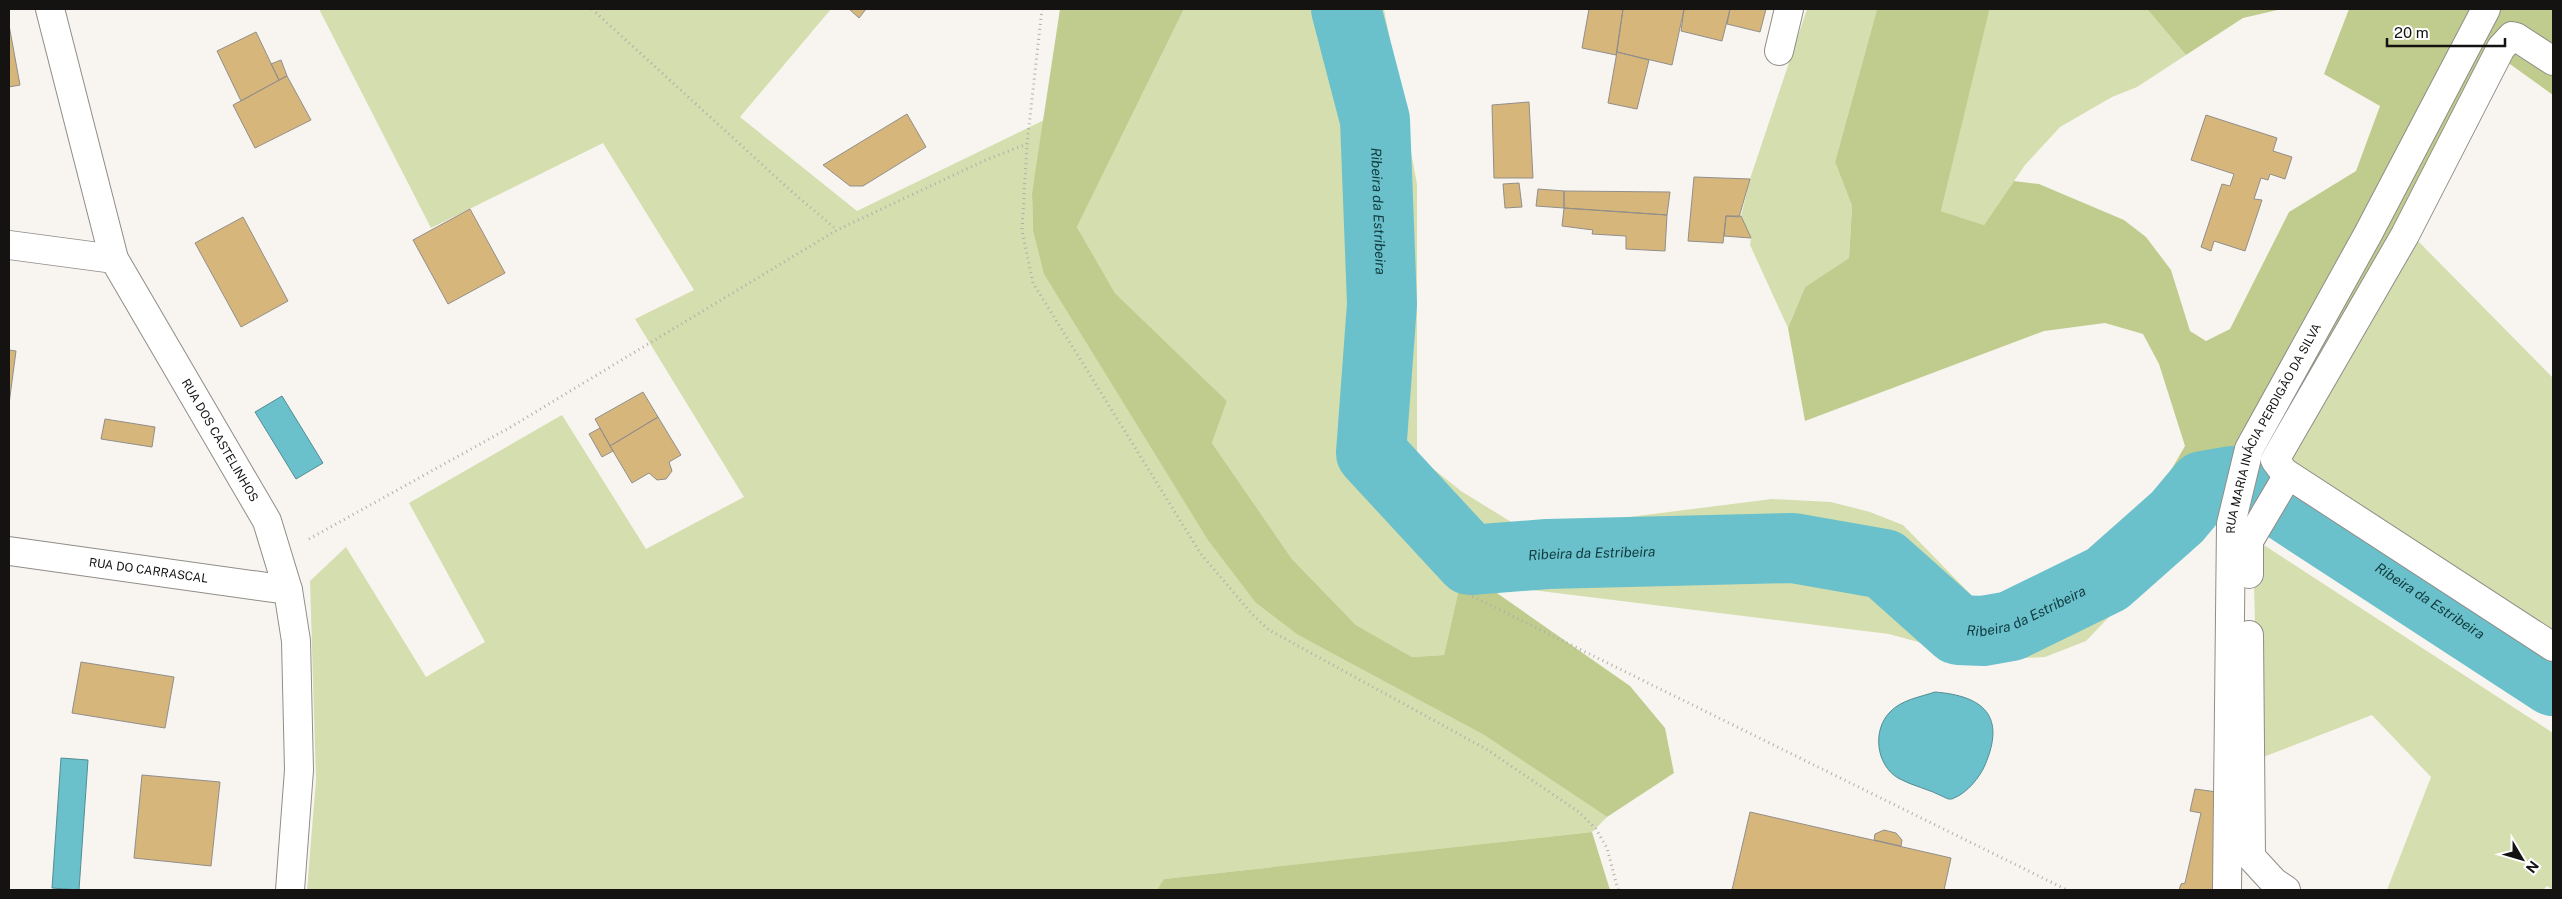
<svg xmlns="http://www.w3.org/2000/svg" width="2562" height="899" font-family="'Public Sans',sans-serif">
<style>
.green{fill:#d5deae}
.forest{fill:#c0cc8d}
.water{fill:#6bc1cb;stroke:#518d93}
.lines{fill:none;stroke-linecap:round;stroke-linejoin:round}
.river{stroke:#6bc1cb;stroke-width:70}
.building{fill:#d7b67c;stroke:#918e8a}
.minor-casing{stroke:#908d88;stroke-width:30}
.path{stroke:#b0aeaa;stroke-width:3;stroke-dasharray:1 4;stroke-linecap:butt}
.minor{stroke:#fff;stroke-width:28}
.labels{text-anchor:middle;stroke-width:5;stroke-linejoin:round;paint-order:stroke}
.street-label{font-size:12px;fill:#141311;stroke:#fff}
.water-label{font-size:14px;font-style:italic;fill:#103a3e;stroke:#fff}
</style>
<rect width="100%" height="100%" fill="#f8f5f0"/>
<path class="green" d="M319 9H831L740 117 857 211 1044 120 1032 193 1033 230 1256 603 1298 635 1484 735 1607 817 1592 832 1165 879 1157 890H307L316 780 310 581 346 547 426 677 485 642 409 503 562 415 646 549 744 497 635 319 694 290 603 143 431 228Z
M1184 9H1384L1417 184V456L1461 491 1516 525 1558 526 1772 499 1831 502 1870 512 1903 525 1979 603 2011 609 2106 562 2173 496 2208 514 2086 641 2045 657 1984 660 1889 634 1484 584 1465 575 1460 584 1444 655 1412 657 1356 625 1292 559 1212 443 1227 401 1115 293 1077 227Z
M1807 9H1877L1835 162 1852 206 1849 258 1805 287 1788 328 1750 245 1751 238 1741 216 1750 179Z
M1988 9H2147L2186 55 2137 87 2112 97 2060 127 2025 165 1984 225 1941 211Z
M2415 238 2553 378V636L2283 456Z
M2253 538 2553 733V890L2547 886 2543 890H2387L2431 777 2372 715 2258 759Z"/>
<path class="forest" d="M1060 9H1184L1077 227 1115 293 1227 401 1212 443 1292 559 1356 625 1412 657 1444 655 1460 584 1465 575 1484 584 1630 686 1665 728 1674 773 1607 817 1484 735 1298 635 1256 603 1208 540 1044 274 1033 230 1032 193Z
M1877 9H1988L1989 11 1941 211 1984 225 2014 181 2039 184 2124 220 2146 237 2171 270 2190 331 2206 341 2230 329 2289 212 2356 171 2380 106 2324 74 2349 9H2553V95L2486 47 2393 230 2325 350 2249 504 2219 519 2160 489 2185 446 2159 364 2143 334 2105 323 2044 331 1805 421 1788 328 1805 287 1849 258 1852 206 1835 162Z
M2147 9H2282L2243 18 2186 55Z
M1592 832 1610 890H1157L1164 879Z"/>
<path class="water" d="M282 396 323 463 296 479 255 412Z
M1935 692C1984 696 2006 716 1985 765 1980 777 1967 793 1954 798 1951 800 1947 799 1944 797 1929 789 1912 786 1898 778 1876 765 1872 730 1890 712 1901 700 1920 697 1935 692Z
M61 758 88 760 79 890 52 888Z"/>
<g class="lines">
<g class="river">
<path id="s1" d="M1346 9 1375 120 1382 304 1371 453 1470 560 1547 554 1793 548 1884 564 1958 630 1983 631 2011 626 2107 579 2177 517 2203 486 2232 481"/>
<path id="s2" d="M2280 503 2553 681"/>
</g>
</g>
<path class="building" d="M849 9H866L859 18Z
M1589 9H1623L1616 55 1582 48Z
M1623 9H1684L1672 65 1617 52Z
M1684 9H1730L1722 41 1681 31Z
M1730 9H1766L1760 32 1727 24Z
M9 25 20 85 9 87Z
M256 32 279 80 241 101 217 51Z
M1617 52 1649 60 1637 109 1608 103Z
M281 60 287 76 279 80 271 64Z
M287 76 311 120 255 148 233 105Z
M1529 102 1533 178H1494L1492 105Z
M907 114 926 147 863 186H850L823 165Z
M2206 115 2277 138 2273 151 2292 157 2285 179 2270 174 2268 180 2261 178 2254 199 2262 200 2245 251 2214 241 2211 251 2201 247 2222 184 2230 186 2234 174 2191 160Z
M1694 177 1750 179 1739 217 1726 216 1723 243 1688 241Z
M1519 183 1522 207 1505 208 1503 184Z
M1538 189 1564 191V208L1536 206Z
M1564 191 1670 192 1667 215 1564 208Z
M1564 208 1667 215 1665 251 1626 249V236L1592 234 1593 230 1562 226Z
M470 209 505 273 448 304 413 240Z
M1726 216H1741L1751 238 1724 236Z
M243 217 288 301 241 327 195 243Z
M9 350 16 351 9 404Z
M643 392 658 417 610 446 595 419Z
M658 417 681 455 669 462 672 471 666 479 657 480 649 473 632 483 610 446Z
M105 419 155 427 152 447 101 439Z
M600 428 613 451 602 457 589 434Z
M81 662 174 677 165 728 72 713Z
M142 775 220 782 211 866 134 858Z
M2195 789 2217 792 2214 890H2179L2181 884 2185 883 2201 813 2190 811Z
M1750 812 1951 858 1944 890H1732Z
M1884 830 1896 833 1902 840 1901 846 1874 840 1875 834Z"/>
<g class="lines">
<g class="minor-casing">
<g id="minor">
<path id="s3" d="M50 9 114 259 267 521 288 590 296 641 299 770 290 890"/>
<path d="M1779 51 1789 9"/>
<path d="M2553 61 2516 37 2512 36 2501 48 2405 235 2275 460 2284 472 2553 647"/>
<path d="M9 245 114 259"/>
<path id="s4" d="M9 551 288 590"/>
<path d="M2249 574V541L2288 475"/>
<path d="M2249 635 2251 857 2274 882 2286 890"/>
<path id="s5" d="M2227 890 2231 524 2249 449 2368 234 2486 9"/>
</g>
</g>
<path class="path" d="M592 9 790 190 837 230
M1042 9 1027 144 1022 231 1033 283 1201 554 1252 614 1269 630 1486 749 1579 812 1596 829 1607 848 1618 890
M309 539 509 428 837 230 988 159 1027 144
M1468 594 2067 890"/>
<use href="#minor" class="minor"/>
</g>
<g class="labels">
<g class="street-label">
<text dy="4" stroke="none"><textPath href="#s5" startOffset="471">RUA MARIA INÁCIA PERDIGÃO DA SILVA</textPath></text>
<text dy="4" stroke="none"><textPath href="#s3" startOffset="468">RUA DOS CASTELINHOS</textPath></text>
<text dy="4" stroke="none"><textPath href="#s4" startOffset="141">RUA DO CARRASCAL</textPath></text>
</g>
<g class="water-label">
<text dy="5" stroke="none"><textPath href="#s1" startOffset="206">Ribeira da Estribeira</textPath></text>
<text dy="5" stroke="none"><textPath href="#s1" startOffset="716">Ribeira da Estribeira</textPath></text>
<text dy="5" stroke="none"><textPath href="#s2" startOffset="179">Ribeira da Estribeira</textPath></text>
<text dy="5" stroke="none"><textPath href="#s1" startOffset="1181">Ribeira da Estribeira</textPath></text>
</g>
</g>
<rect width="2562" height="899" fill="none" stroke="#141311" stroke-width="20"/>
<g transform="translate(2522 859) rotate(128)" stroke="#ffffff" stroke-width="4" paint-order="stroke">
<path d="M0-4L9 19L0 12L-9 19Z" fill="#141311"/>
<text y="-8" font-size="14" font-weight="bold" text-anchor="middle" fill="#141311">N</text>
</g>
<path d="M2387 38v8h118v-8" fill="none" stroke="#141311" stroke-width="2.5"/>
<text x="2394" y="38" font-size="15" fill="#141311" stroke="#ffffff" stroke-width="4" paint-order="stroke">20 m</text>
</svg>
